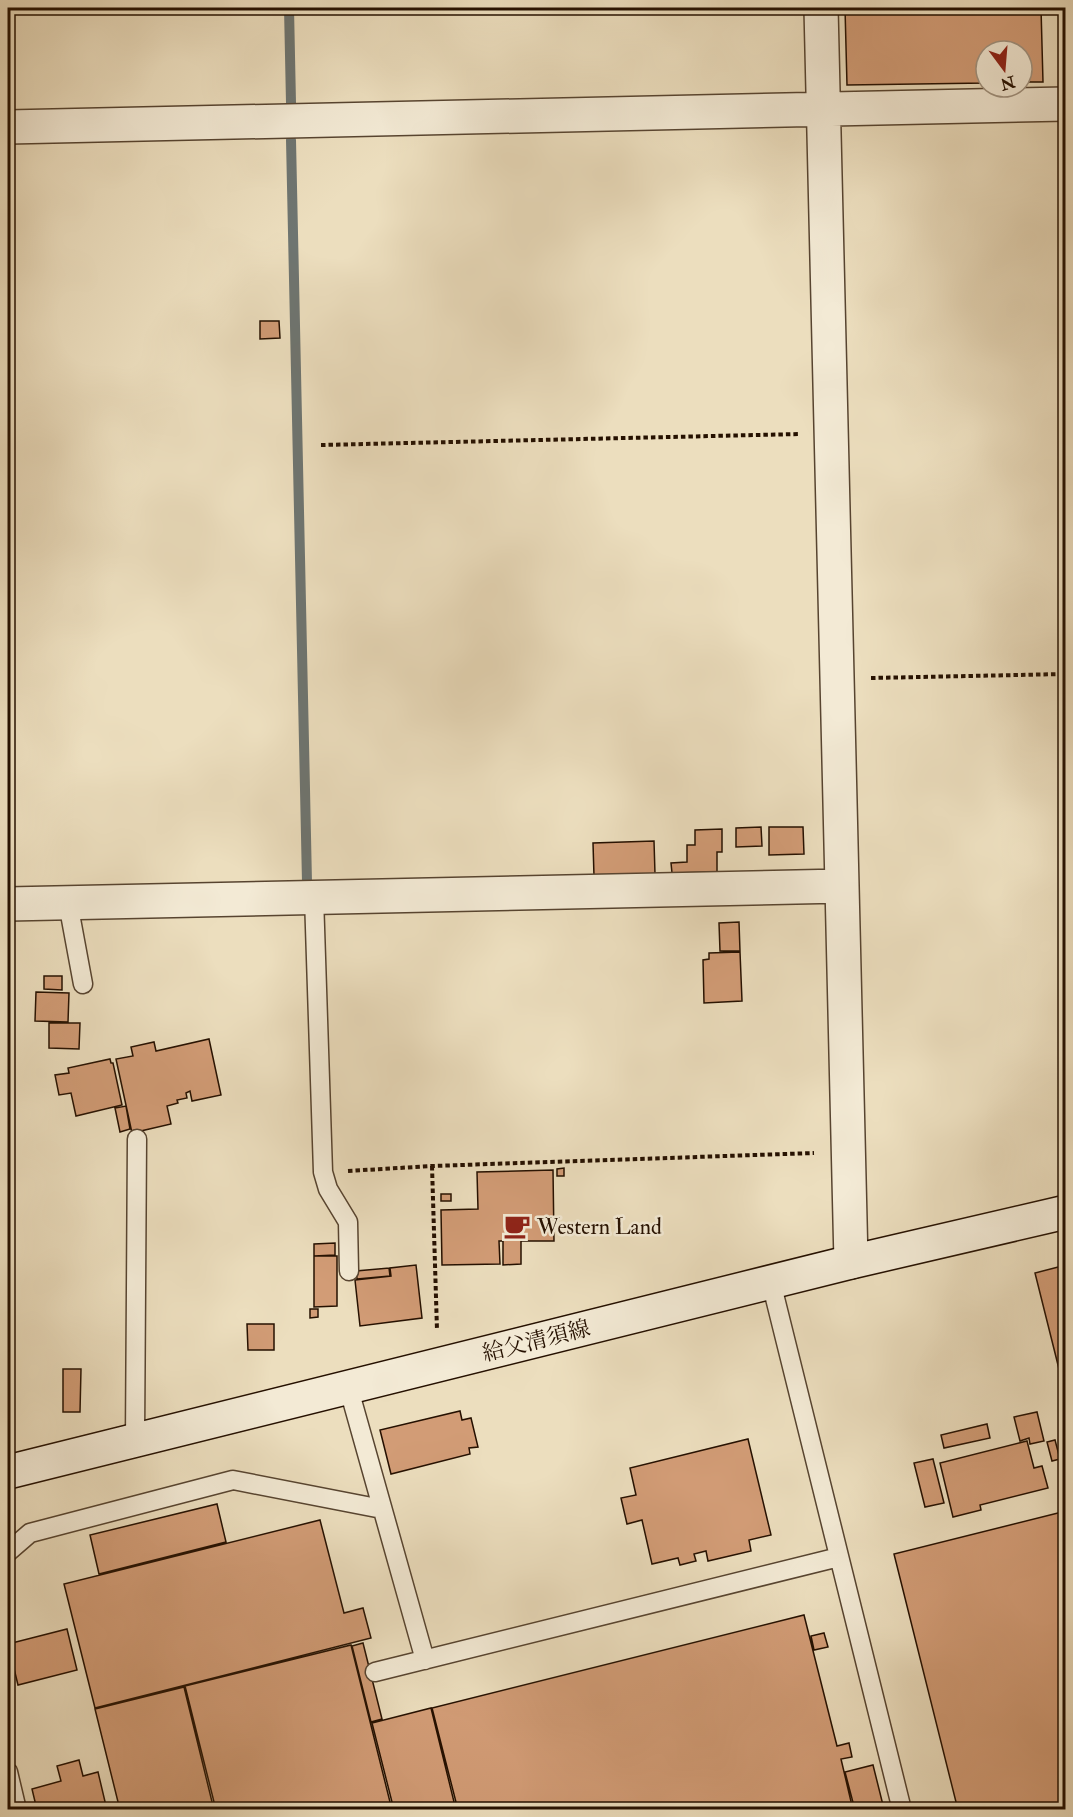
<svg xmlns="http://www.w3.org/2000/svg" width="1073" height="1817" font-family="'IM FELL Double Pica','Noto Serif JP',serif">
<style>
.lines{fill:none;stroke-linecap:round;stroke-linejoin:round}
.stream{stroke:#6e7571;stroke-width:10}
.building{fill:#d29c76;stroke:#251000;stroke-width:1.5}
.lane-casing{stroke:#574430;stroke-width:21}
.street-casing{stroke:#574430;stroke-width:36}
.secondary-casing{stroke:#251000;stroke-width:36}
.path{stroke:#251000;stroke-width:4;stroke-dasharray:4.5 3;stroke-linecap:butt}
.lane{stroke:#f3ead5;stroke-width:18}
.street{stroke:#f3ead5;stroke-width:33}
.secondary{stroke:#f3ead5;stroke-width:33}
.labels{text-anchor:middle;stroke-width:5;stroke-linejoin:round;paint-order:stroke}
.poi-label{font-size:22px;fill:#251000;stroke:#f3ead5;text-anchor:start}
.street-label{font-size:22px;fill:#251000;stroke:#f3ead5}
</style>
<rect width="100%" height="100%" fill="#ecdebe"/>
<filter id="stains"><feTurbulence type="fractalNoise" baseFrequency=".00333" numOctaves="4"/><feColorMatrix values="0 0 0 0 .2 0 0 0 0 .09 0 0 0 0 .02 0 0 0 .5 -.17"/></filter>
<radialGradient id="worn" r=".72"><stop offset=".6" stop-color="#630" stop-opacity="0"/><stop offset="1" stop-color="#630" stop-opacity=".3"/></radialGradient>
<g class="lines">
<path class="stream" d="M289 8 291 103
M291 140 307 882"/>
</g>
<path class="building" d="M845 8H1041L1043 82H1022V51H986V83L847 85Z
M260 321H279L280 338 260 339Z
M761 827 762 846 736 847V828Z
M769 827H803L804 854 769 855Z
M722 829V852H717V872L672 873 671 863 687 862V845H695V830Z
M654 841 655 874 594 876 593 843Z
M739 922 740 951H720L719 923Z
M740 952 742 1001 704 1003 703 960 709 959V953Z
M44 976H62V990L44 989Z
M36 992 69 993 68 1022 35 1021Z
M49 1023H80L79 1049 49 1048Z
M209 1039 221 1095 192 1101 190 1091 186 1093 187 1098 177 1100 178 1103 167 1106 171 1124 132 1133 116 1059 133 1056 131 1047 154 1042 156 1051Z
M1061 1039H1066V1069H1061Z
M110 1059 111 1063H113L122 1105 76 1116 71 1093 59 1095 55 1075 69 1073 68 1068Z
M126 1106 130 1129 120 1132 115 1108Z
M564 1168V1176H557V1169Z
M553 1170 554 1241H521V1264L503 1265V1241H499L500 1264 442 1265 441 1210 478 1209 477 1172Z
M441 1194H451V1201H441Z
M335 1243V1255L314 1256V1244Z
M314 1256H337V1306L314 1307Z
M416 1265 422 1318 360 1326 355 1280 391 1276 390 1268Z
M1066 1265V1397L1035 1273Z
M389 1268 390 1276 357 1279 356 1271Z
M310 1309H318V1317L310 1318Z
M247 1324H274V1350H248Z
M63 1369H81L80 1412H63Z
M460 1411 462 1420 471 1418 478 1447 469 1448 470 1454 391 1474 380 1430Z
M1037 1412 1044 1441 1030 1444 1029 1438 1020 1441 1014 1417Z
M987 1424 990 1438 944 1448 941 1435Z
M748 1439 771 1535 749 1540 751 1551 708 1561 706 1551 694 1554 696 1561 680 1565 678 1558 652 1564 642 1520 627 1524 621 1498 636 1495 630 1468Z
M1055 1440 1060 1459 1052 1461 1047 1442Z
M1027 1441 1034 1468 1042 1466 1048 1488 980 1505 981 1510 953 1517 940 1463Z
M933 1459 944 1503 925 1507 914 1463Z
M217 1504 226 1542 99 1574 90 1535Z
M1066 1511V1810H958L894 1554Z
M320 1520 344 1613 363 1608 371 1638 95 1708 64 1584Z
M804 1615 837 1746 849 1743 852 1757 841 1759 853 1810H458L432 1708Z
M67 1629 77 1670 18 1685 8 1644Z
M824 1633 828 1647 814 1650 811 1636Z
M363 1643 382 1719 371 1722 352 1646Z
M351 1645 392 1810H216L185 1686Z
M184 1687 214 1810H120L95 1709Z
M431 1708 456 1810H394L372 1723Z
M79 1760 83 1776 98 1772 107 1810H37L32 1789 61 1781 57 1766Z
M873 1765 884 1809 855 1810 845 1772Z"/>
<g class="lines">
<g class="lane-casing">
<path id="lane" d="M314 897 323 1172 328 1189 348 1222 349 1271
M68 903 83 984
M771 1282 902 1810
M348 1386 425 1660
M135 1439 137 1139
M8 1552 30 1533 233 1480 382 1509
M375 1672 839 1557
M8 1772 17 1810"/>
</g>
<g class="street-casing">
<path id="street" d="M821 8 851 1262
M8 127 1066 104
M8 904 842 886"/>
</g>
<g class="secondary-casing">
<path id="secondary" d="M8 1472 851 1262 1066 1212"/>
</g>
<path class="path" d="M321 445 800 434
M871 678 1066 674
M432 1166 437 1330
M348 1171 432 1166 814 1153"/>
<use href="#lane" class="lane"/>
<use href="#street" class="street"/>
<use href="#secondary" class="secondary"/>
</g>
<defs>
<g id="cafe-bare" transform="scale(2.07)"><path d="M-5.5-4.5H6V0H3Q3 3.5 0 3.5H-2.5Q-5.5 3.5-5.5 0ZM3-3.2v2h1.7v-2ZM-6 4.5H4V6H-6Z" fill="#8f2418" stroke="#f3ead5" stroke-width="2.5" paint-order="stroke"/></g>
</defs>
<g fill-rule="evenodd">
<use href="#cafe-bare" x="517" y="1226"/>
</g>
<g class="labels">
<g class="poi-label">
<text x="537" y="1234">Western Land</text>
</g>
<g class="street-label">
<text transform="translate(536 1340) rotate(-14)" y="8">給父清須線</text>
</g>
</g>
<rect width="1073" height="1817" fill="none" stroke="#ecdebe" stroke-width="30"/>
<rect x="9" y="9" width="1055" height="1799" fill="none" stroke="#251000" stroke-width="3"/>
<rect x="15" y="15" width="1043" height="1787" fill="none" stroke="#251000" stroke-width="1.5"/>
<g transform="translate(1004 69) rotate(164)"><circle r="28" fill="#f3ead5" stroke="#a19380" stroke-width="1.5"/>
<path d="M0-4.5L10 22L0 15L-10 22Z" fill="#8f2418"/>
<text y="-9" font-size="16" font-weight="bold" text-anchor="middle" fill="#251000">N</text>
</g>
<rect width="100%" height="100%" filter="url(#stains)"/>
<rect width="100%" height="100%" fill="url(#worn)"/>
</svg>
